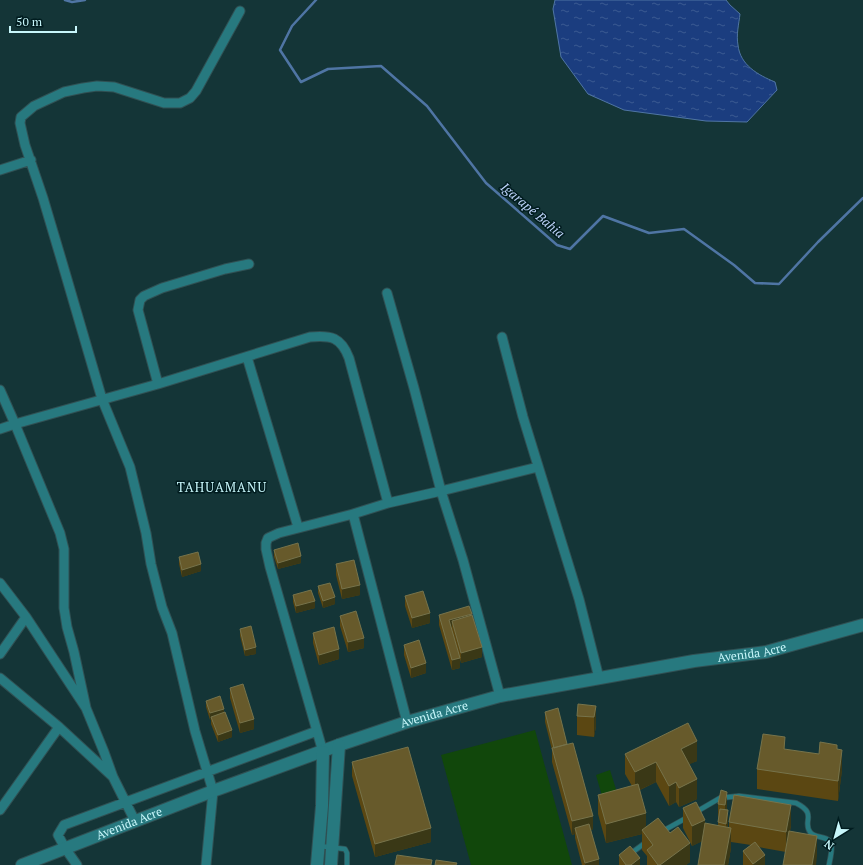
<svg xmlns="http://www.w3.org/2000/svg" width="863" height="865" font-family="'PT Serif',serif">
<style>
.garden{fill:#11470b}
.water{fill:url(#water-ripples);stroke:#4f75a4}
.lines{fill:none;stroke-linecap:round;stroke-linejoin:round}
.stream{stroke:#4f75a4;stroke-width:2.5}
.lane-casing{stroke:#305154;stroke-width:6}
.street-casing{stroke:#305154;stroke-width:11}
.secondary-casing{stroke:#305154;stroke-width:14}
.lane{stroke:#27797f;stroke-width:4.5}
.street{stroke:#27797f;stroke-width:9}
.secondary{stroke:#27797f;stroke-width:12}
.wall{fill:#5b4712}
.shaded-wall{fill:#3a3816}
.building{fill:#675a2b;stroke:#76734b}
.labels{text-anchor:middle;stroke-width:3;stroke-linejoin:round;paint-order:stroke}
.street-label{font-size:12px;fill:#c8f7fb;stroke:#001c1f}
.water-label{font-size:13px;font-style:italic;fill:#bed4fb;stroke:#001c1f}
.neighbourhood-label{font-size:13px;letter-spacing:1px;fill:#c8f7fb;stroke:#001c1f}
</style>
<defs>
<pattern id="water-ripples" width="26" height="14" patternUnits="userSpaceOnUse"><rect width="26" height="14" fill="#1b3d7f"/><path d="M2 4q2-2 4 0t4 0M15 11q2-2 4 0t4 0" fill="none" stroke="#3b5a92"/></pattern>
</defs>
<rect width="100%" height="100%" fill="#143537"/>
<path class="garden" d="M535 730 572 865H471L441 755Z
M610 770 619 799 604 803 596 775Z"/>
<path class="water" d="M555 0H726L730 5 740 14C739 23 736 35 738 45 740 65 758 75 775 82L777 90 747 122 706 121 624 110 588 94 561 57 553 9Z"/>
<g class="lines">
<path class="stream" d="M65 0 72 2 85 0
M316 0 292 26 280 50 301 82 328 69 381 66 427 106 486 183 557 245 570 249 603 216 649 233 684 229 734 265 755 283 779 284 818 242 863 198"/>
<g class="lane-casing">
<path id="lane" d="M696 812 720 798 739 796 796 803C818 814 802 821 810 832 815 839 827 835 831 843 833 849 830 859 829 865
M661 832 688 817
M319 846 345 849 347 853V865
M630 854 645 843"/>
</g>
<g class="street-casing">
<path id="street" d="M0 170 31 160
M387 293 414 388 441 491 538 467
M502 337 523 417 579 599 599 678
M247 357 298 527
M158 384 138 310 140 300 144 296 162 288 225 269 249 264
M0 390 15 424 158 384 310 337C331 335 341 337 349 358L388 503 441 491 463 560 500 696
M0 429 15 424 60 533 64 549V608L67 627 74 652 86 708
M388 503 353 514 407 722
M0 583 26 617 86 708 104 752 113 777 135 821
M0 654 26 617
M0 678 59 727 112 776
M323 752 270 567 266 549V543L268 538 279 533 353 514
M0 810 59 727
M77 865 65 848 58 835 64 825 317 731
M206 865 213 791 195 731 172 633 162 607 151 564 146 533 130 467 102 399 62 262 43 198 25 145 20 123 21 117 34 106 64 92 83 88 97 86 114 87 164 103H180L190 98 196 91 240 11"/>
</g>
<g class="secondary-casing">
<g id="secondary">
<path id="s1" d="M22 865 213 791 339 745 407 722 500 696 694 661 766 652 863 625"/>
<path d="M317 865 322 806 323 752"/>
<path d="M331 865 339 745"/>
</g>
</g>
<use href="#lane" class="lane"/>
<use href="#street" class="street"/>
<use href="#secondary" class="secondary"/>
</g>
<path class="wall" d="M274 550 301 563 278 569 274 557Z
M179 557 201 571 182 577 179 564Z
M336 564 360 595 342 599 336 575Z
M318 586 335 604 323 608 318 593Z
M293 595 315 608 296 613 293 602Z
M405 596 430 623 412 628 405 606Z
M439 615H472L482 657 461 663 460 659V668L452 670 439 625Z
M340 616 364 648 348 652 340 626Z
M240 629 256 654 245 656 240 636Z
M313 633 339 659 319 665 313 643Z
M404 645 426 673 411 678 404 655Z
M230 688 254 729 240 733 230 698Z
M206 701 224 712 232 737 218 742 211 724V720H210L206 707Z
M596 706V726L594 737 577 735V716Z
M545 712 567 744 593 829 591 830 599 865H582L575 838V834L572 835 552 762V750L545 722Z
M837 749 842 770 838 801 757 789V769L785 750 819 754Z
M625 754 697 761 689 764 697 799 679 807 676 802 669 806 656 782 640 790 646 827 690 862 686 865H647V856L642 850V834L606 843 598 814V795L632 786 625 774Z
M352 762 431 842 375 857 352 776Z
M721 790 727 810 728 828H729V822L791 825 790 831 817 856 786 852 758 847 765 865H743V851L751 845 731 842V848L728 865H698L702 841 692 846 683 828V808L705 826H718V804Z
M619 855 640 865H619Z"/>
<path class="shaded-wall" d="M301 556V563L278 569V563Z
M201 564V571L182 577V570Z
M360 585V595L342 599V589Z
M335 597V604L323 608V601Z
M315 601V608L296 613V606Z
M430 613V623L412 628V618Z
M472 614V624L452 621V629L449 620Z
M364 638V648L348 652V642Z
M256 647V654L245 656V650Z
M482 647V657L461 663V653Z
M339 649V659L319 665V655Z
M460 658V668L452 670V660Z
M426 663V673L411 678V668Z
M596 706V726L594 737V717Z
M224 709V715L211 717V720H210V713Z
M254 719V729L240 733V723Z
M232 730V737L218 742V735Z
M785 737V757L784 749Z
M697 741V761L681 768V749Z
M842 750V770L838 801V781Z
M656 762V782L635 792V772Z
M697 779V799L679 807V788Z
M676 782V802L669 806V786Z
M727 792V811L725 825V805Z
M791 805V825L786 852V832Z
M728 810V830L726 844V824Z
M646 813V833L642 830V834L606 843V824Z
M593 816V829L577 834 575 828V834L572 835V821Z
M705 820V840L692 846V826Z
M431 828V842L375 857V844Z
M731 828V848L728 865H724Z
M817 836V856L816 865H812Z
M690 843V862L686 865H660Z
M765 855V865H753V864Z
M640 858V865H631Z
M599 859V865H585V863Z"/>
<path class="building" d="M298 543 301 556 278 563 274 550Z
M198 552 201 564 182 570 179 557Z
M354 560 360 585 342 589 336 564Z
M330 583 335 597 323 601 318 586Z
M311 590 315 601 296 606 293 595Z
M423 591 430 613 412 618 405 596Z
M469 606 472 614 449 620 460 658 452 660 439 615Z
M356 611 364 638 348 642 340 616Z
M472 615 482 647 461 653 452 621Z
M251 626 256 647 245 650 240 629Z
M334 627 339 649 319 655 313 633Z
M419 640 426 663 411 668 404 645Z
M243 684 254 719 240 723 230 688Z
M220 696 224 709 210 713 206 701Z
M578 704 596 706 594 717 577 716Z
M558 708 567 744 554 748 545 712Z
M225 712 232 730 218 735 211 717Z
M688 723 697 741 681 749 697 779 679 788 676 782 669 786 656 762 635 772 625 754Z
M763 734 785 737 784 749 819 754 820 742 837 745V749L842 750 838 781 757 769Z
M573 743 593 816 572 821 552 748Z
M408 747 431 828 375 844 352 762Z
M638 784 646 813 606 824 598 795Z
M721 790 727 792 725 805 718 804Z
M734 795 791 805 786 832 729 822Z
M696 802 705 820 692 826 683 808Z
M720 809 728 810 726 824 718 822Z
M658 818 670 833 678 827 690 843 660 865H658L647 850 653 845 642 830Z
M705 823 731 828 724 865H698Z
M589 824 599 859 585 863 575 828Z
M789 831 817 836 812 865H783Z
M755 842 765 855 753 864 743 851Z
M630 846 640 858 631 865H626L619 855Z
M397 855 432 860 431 865H395Z
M436 860 457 863 456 865H435Z"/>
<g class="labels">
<g class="street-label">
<text dy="4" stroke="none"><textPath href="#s1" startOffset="763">Avenida Acre</textPath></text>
<text dy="4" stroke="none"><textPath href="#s1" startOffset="439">Avenida Acre</textPath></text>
<text dy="4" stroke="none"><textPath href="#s1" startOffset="115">Avenida Acre</textPath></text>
</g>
<g class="water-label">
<text transform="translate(533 210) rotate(40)" y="5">Igarapé Bahia</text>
</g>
<g class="neighbourhood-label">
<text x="222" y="492">TAHUAMANU</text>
</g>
</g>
<g transform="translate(835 837) rotate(217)" stroke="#001c1f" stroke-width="3" paint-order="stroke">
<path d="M0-3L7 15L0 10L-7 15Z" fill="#c8f7fb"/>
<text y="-6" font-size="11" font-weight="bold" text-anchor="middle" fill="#c8f7fb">N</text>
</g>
<path d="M10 26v6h66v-6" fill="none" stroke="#c8f7fb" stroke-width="2"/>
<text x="16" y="26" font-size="12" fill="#c8f7fb" stroke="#001c1f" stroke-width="3" paint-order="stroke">50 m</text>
</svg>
